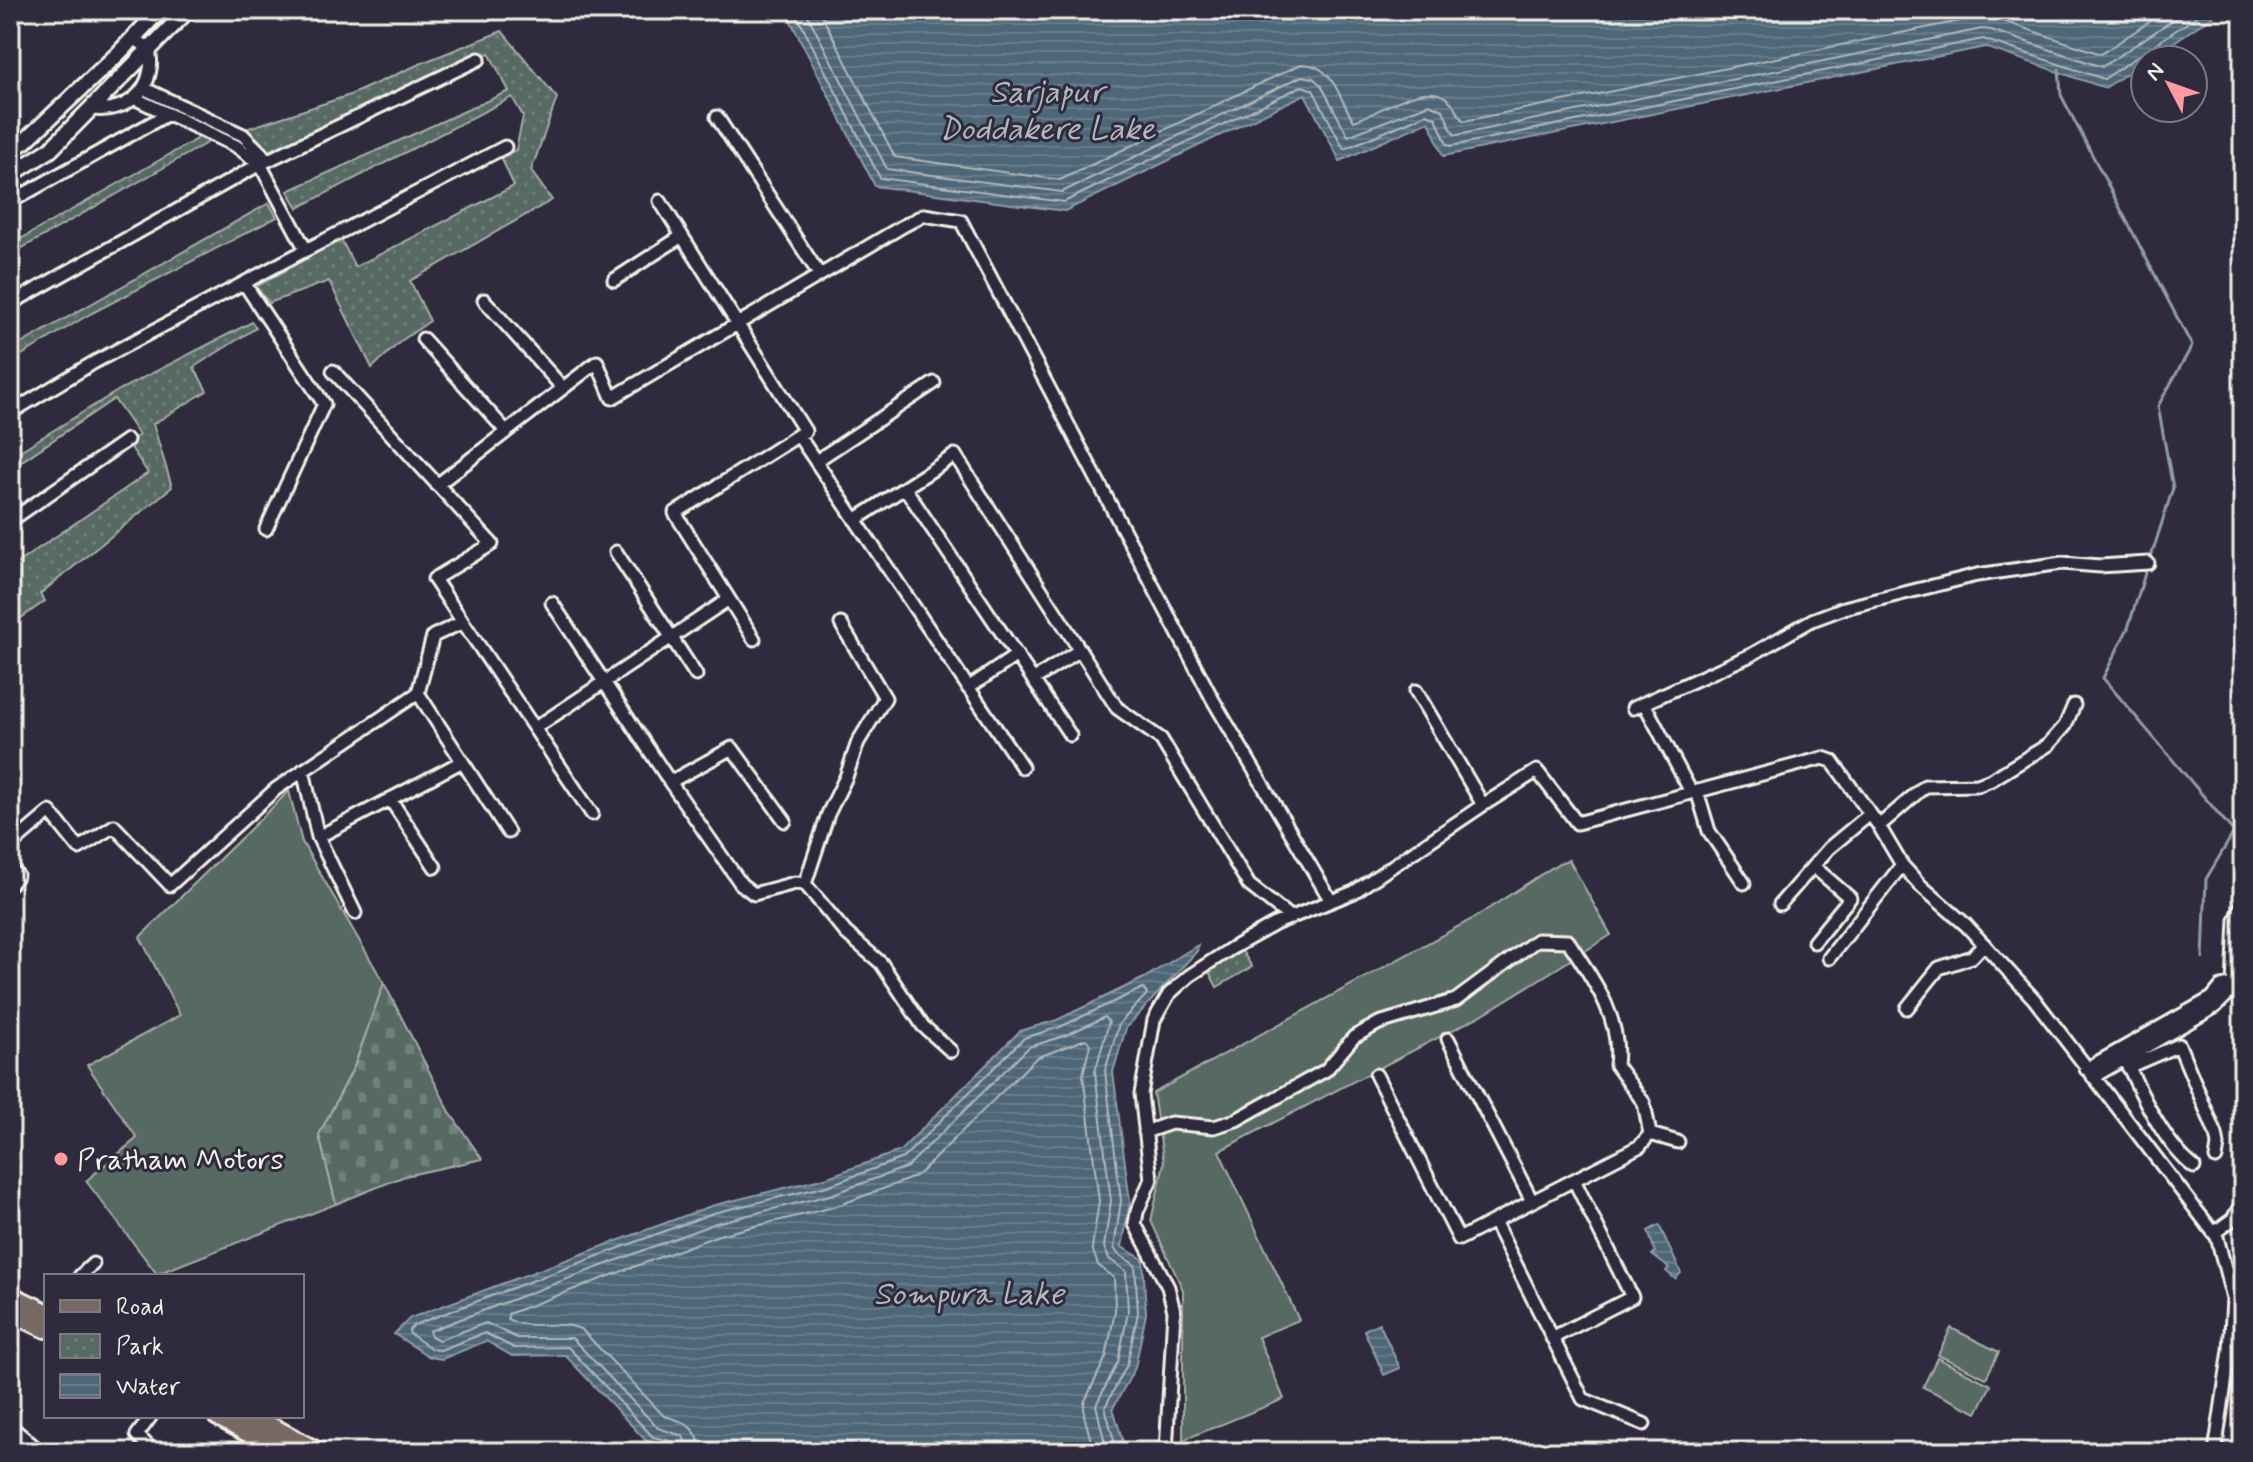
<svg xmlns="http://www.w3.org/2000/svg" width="2253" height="1462" font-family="Mynerve,sans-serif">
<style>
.grass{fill:#576b64;stroke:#a6aea6;stroke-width:2}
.cemetery{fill:url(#cemetery-stones);stroke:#a6aea6;stroke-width:2}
.park{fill:url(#park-dots);stroke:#a6aea6;stroke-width:2}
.water{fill:url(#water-rules);stroke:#909ea5;stroke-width:2}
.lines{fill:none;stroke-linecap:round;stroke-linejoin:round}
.shore{stroke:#b2b9bb;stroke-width:2}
.stream{stroke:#909ea5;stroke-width:3}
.minor-casing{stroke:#f4f1e8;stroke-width:17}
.tertiary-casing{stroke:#f4f1e8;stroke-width:20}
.primary-casing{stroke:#f4f1e8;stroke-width:24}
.minor{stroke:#2f2a3d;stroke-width:11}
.tertiary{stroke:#2f2a3d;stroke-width:14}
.primary{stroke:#766964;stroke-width:18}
.poi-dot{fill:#ff9aa2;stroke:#2f2a3d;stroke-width:3}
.labels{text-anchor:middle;stroke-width:6;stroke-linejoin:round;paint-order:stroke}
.poi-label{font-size:30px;fill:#f4f1e8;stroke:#2f2a3d;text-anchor:start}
.water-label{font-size:32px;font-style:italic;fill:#b2b9bb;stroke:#2f2a3d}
</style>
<defs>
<pattern id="cemetery-stones" width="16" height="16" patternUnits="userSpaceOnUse" patternTransform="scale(2)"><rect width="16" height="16" fill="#576b64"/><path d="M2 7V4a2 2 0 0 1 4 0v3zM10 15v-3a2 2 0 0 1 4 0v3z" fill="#70817a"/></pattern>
<pattern id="park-dots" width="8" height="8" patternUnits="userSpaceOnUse" patternTransform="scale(2)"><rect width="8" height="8" fill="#576b64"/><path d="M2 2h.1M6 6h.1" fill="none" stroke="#70817a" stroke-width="1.8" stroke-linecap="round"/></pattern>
<pattern id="water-rules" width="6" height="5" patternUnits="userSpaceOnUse" patternTransform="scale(2)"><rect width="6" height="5" fill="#4e6678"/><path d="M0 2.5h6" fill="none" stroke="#687c8b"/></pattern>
</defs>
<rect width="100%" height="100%" fill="#2f2a3d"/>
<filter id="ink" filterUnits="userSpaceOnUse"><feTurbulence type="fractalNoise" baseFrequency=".0125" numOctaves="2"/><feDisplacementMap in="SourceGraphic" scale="16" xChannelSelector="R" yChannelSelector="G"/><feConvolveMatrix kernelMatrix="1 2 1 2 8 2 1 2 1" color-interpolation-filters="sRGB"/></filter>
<g filter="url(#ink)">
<path class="grass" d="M289 791 302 842 384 983 354 1067 319 1135 336 1204 157 1274 86 1181 137 1138 87 1065 180 1015 140 937Z
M1569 860 1611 935 1480 1016 1219 1151 1299 1320 1258 1337 1284 1399 1183 1440V1290L1151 1221 1164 1163 1153 1093 1474 918 1559 863Z
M1951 1328 1999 1352 1986 1378 1938 1355Z
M1937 1358 1991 1385 1977 1413 1923 1387Z"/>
<path class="cemetery" d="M384 983 451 1114 482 1159 405 1176 336 1204 319 1135 354 1067Z"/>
<path class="park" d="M502 31 557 98 531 171 552 200 410 281 430 321 401 341 372 368 329 281 269 303 256 287 341 239 355 267 514 186 501 157 516 150 523 116 512 97 298 208 288 191 509 91 489 53 268 153 259 140 246 129 350 95 422 63Z
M202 136 212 140 10 255V245Z
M269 203 277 217 90 314 10 362V350Z
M252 322 256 328 194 367 207 391 153 424 172 487 40 594 45 601 10 626V568L148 473 128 443 139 435 114 399 10 469V457L119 390Z
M1242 951 1252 967 1217 987 1208 970Z"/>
<path class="water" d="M785 10H2222L2105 88 1985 47 1443 156 1429 121 1340 161 1305 94 1065 211 875 186Z
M1198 945 1197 951 1126 1028 1113 1072 1130 1202 1122 1247 1143 1259 1146 1314 1135 1368 1113 1408 1126 1452H697L650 1445 565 1355 512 1356 486 1341 442 1359 430 1357 394 1334 410 1318 711 1206 825 1178 900 1151 1020 1031 1057 1020 1144 978Z
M1659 1225 1681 1273 1675 1279 1666 1271 1669 1268 1652 1255 1655 1252 1648 1231Z
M1379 1323 1400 1368 1384 1375 1364 1330Z"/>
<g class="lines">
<path class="shore" d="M794 10 880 178 1064 202 1302 86 1313 90 1344 149 1427 114 1436 118 1447 144 1451 146 1983 39 2104 79 2206 10
M805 10 887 169 1062 192 1302 76 1313 78 1321 85 1348 136 1429 104 1443 110 1453 133 1457 135 1982 29 1991 30 2102 67 2188 10
M819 10 895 157 1060 180 1301 64C1335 64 1338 99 1354 121 1379 114 1420 81 1445 97 1455 103 1457 115 1464 121L1980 17 1994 18 2101 54 2167 10
M679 1452 674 1442 653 1437 568 1347 514 1348 485 1333 440 1350 432 1349 410 1334 409 1330 414 1325 713 1213 827 1186 903 1158 1024 1038 1060 1027 1143 988 1147 994 1119 1024 1105 1071 1121 1201 1114 1248 1118 1254 1135 1265 1138 1313 1127 1365 1105 1407 1117 1452
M689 1452 683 1436 658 1428 572 1338H517L486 1323 439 1340 431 1336 429 1331 716 1223 830 1195 907 1167 1029 1047 1064 1036 1105 1017 1109 1022 1095 1072 1111 1201 1104 1247 1109 1259 1126 1271 1128 1312 1118 1362 1096 1405 1107 1452
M701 1452C699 1428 685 1421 664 1416L582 1330C558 1318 531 1332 508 1319V1314L719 1235 834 1207 912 1178 921 1172 1036 1058 1086 1039 1090 1044 1083 1075 1099 1201 1092 1248 1098 1265 1114 1278 1115 1311 1106 1357 1084 1403V1415L1094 1452"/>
<path class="stream" d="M396 10H409
M2059 69 2061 95 2192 346 2158 406 2173 488 2150 560
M2147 567 2128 628 2103 678 2234 832 2206 879 2203 958"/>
<g class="minor-casing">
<path id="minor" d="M143 88 243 135 262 154 260 164
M134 98 236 146 260 164 306 250 505 147
M93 109C120 112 146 98 150 69 151 64 151 55 148 50 146 46 138 41 134 37
M717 117 819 274
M660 201 805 431 675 513 754 639
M10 202 168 114
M614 280 682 236
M244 283 324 404 266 529
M484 300 563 388
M10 304 260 164 479 59
M423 339 506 431
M333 371 492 544 434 579 592 814
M10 413 93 363 306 250
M798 435 1022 767
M816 461 934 383
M437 485 597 362 612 398 903 226 924 215 961 221 1213 700 1331 901
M905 488 1070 735
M855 520 955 455 1117 708 1161 739 1249 885 1291 918
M10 521 127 440
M616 552 696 675
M552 603 670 782 741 884 754 894 795 883 805 884 846 933 881 963 923 1026 951 1051
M1033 680 1080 650
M968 688 1017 655
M1416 691 1483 805
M418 693 508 832
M1644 703 1691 792
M1633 708 1751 655 1812 620 1844 608 1977 575 2062 563 2100 566 2148 563
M535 728 729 599
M303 770 318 837 355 913
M670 782 732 748 785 821
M1697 791 1709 831 1744 883
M390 799 435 867
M1879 826 1925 786 1978 785 1991 780 2048 745 2065 726 2074 705
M318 837 461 762
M10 846 50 812 79 848 114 826 170 885 276 789 418 693 433 636 463 622
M1813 866 1850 898 1814 942
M10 868 17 875 10 884
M805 884 828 814 846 777 858 742 885 698 841 624
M1780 904 1829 848 1870 814
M1829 958 1902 865
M2233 984 2236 920 2243 902
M1907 1008 1939 968 1972 957 1984 944
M1448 1039 1532 1201
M2127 1063C2142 1096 2165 1145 2194 1167
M2128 1067 2179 1045 2216 1134 2218 1145 2216 1158
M2086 1069 2212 998 2221 987 2233 984 2228 994 2215 1007 2093 1077
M1145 1132 1171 1123 1214 1127 1236 1120 1326 1070 1354 1037 1379 1023 1456 1000 1537 940 1568 941C1593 979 1622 1018 1616 1065L1644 1103 1650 1134 1640 1146 1459 1239 1376 1075
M1650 1134 1678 1142
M1494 1221 1583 1399 1644 1424
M2214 1233 2233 1219 2243 1201
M80 1276 93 1264
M1552 1338 1632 1297 1574 1180
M151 1416 137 1435 154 1452
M10 1426 41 1452
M1166 1452 1174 1311 1168 1287 1135 1224 1137 1212 1151 1179 1141 1094 1154 1020 1169 994 1189 976 1232 948 1277 923 1354 892 1483 805 1537 771 1577 823 1823 758 1832 761 1879 826 1902 865 1920 885 1966 925 2034 999 2217 1237 2233 1299 2230 1350 2215 1452"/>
</g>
<g class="tertiary-casing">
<path id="tertiary" d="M10 150 25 141 119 53 160 10
M10 175 50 150 188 10"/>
</g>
<g class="primary-casing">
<path id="primary" d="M10 1296 46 1313
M10 1311 46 1328
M218 1416 285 1452
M250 1416 317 1452"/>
</g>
<use href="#minor" class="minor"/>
<use href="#tertiary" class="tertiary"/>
<use href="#primary" class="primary"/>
</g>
</g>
<circle class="poi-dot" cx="61" cy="1159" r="8"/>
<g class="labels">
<g class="poi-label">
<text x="77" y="1169">Pratham Motors</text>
</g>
<g class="water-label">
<text x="1047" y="102">Sarjapur<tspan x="1047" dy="37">Doddakere Lake</tspan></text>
<text x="969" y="1304">Sompura Lake</text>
</g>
</g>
<rect width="2253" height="1462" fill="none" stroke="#2f2a3d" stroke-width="40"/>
<rect x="20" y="20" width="2213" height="1422" fill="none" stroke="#f4f1e8" stroke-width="3" filter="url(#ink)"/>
<rect x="44" y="1274" width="260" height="144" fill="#2f2a3d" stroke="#7e7a81" stroke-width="2"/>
<rect x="60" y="1300" width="40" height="12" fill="#766964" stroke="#7e7a81" stroke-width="2"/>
<text x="116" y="1314" font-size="24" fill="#f4f1e8">Road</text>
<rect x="60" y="1334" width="40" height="24" fill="url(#park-dots)" stroke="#7e7a81" stroke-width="2"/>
<text x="116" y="1354" font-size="24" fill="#f4f1e8">Park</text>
<rect x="60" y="1374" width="40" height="24" fill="url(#water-rules)" stroke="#7e7a81" stroke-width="2"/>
<text x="116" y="1394" font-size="24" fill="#f4f1e8">Water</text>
<g transform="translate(2169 84) rotate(311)"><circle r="38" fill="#2f2a3d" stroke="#7e7a81" stroke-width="2"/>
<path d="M0-6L14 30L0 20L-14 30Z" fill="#ff9aa2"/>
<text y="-12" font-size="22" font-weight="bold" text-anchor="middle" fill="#f4f1e8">N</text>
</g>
</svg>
